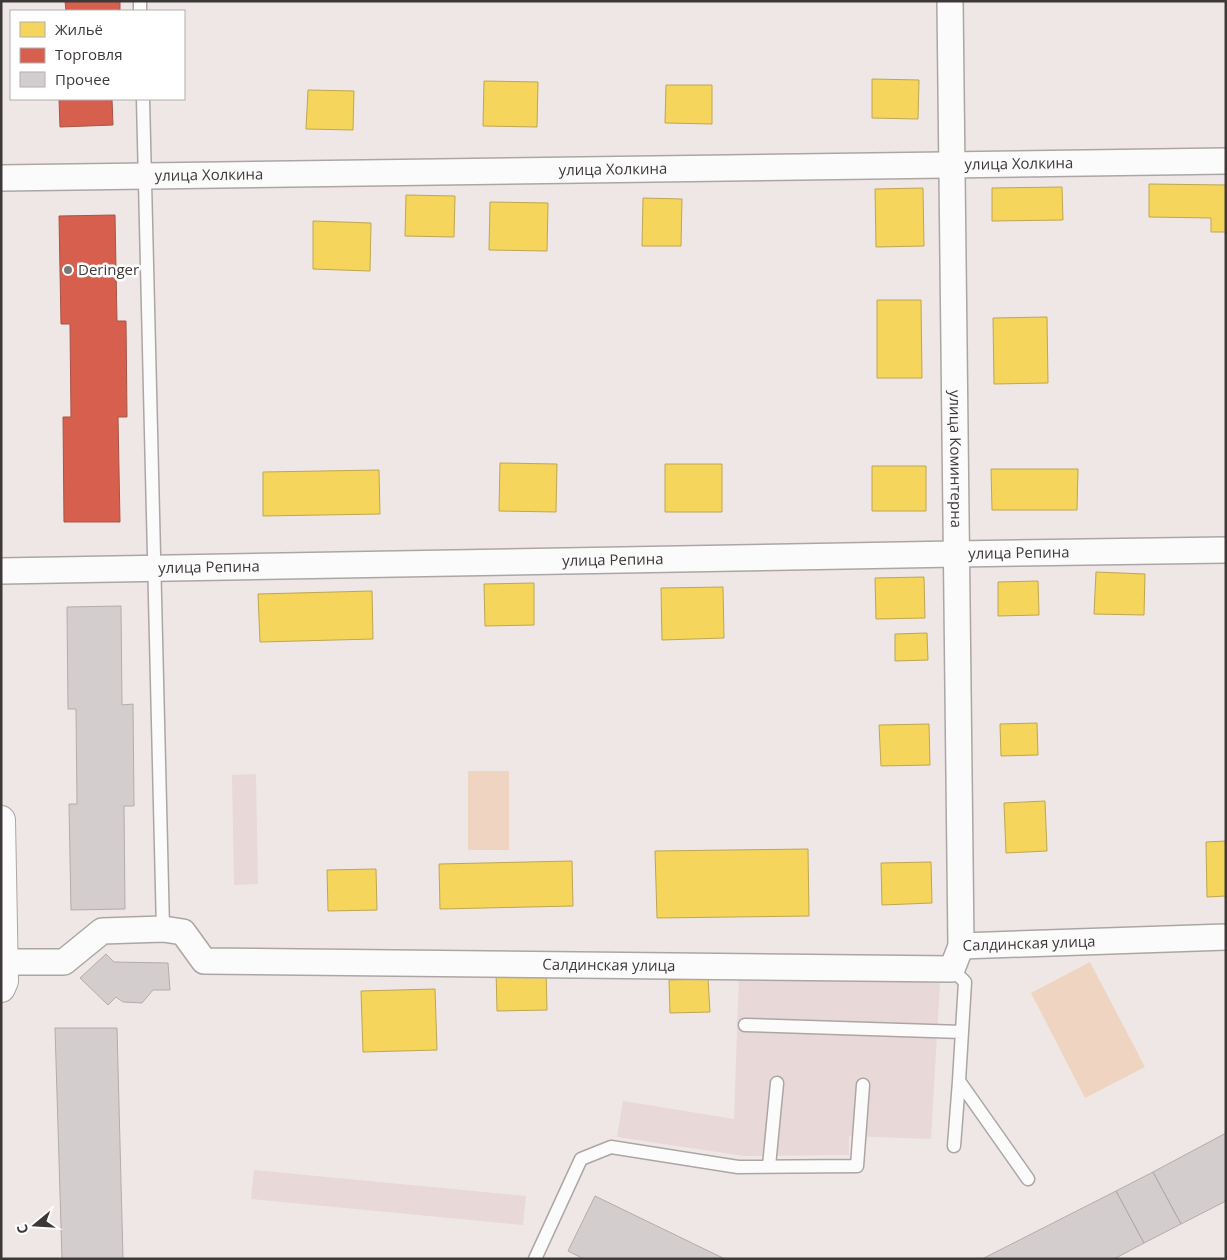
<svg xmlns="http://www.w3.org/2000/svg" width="1227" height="1260" font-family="'Open Sans',sans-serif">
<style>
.built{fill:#e8d8d7}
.green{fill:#efd5c1}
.homes{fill:#f6d55c;stroke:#bfa652}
.shops{fill:#d6604d;stroke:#a85447}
.building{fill:#d3cdcd;stroke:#b2adad}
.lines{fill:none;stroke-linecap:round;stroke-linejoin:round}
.lane-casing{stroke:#aba6a5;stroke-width:15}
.street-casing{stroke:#aba6a5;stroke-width:28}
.secondary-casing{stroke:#aba6a5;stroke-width:30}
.lane{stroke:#fcfbfb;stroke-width:12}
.street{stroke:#fcfbfb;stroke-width:25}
.secondary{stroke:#fcfbfb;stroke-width:28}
.poi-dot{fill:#7c7676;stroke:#fff;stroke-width:2}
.labels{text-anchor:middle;stroke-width:5;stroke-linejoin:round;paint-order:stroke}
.street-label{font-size:15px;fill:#3e3939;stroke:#fff}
.poi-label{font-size:15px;fill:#3e3939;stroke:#fff;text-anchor:start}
</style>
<rect width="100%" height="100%" fill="#eee7e6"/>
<path class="built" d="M256 774 258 884 234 885 232 775Z
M739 974 940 983 931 1139 849 1136V1155L744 1156 617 1137 623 1101 734 1119Z
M254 1170 526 1196 523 1225 251 1199Z"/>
<path class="green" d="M468 771H509V850H468Z
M1090 962 1145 1067 1085 1098 1031 993Z"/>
<path class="homes" d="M872 79 919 80 918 119 872 118Z
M484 81 538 82 537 127 483 126Z
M666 85H712V124L665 123Z
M308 90 354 91 353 130 306 129Z
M1149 184 1226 185V232H1211V218L1149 217Z
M1062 187 1063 220 992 221V188Z
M923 188 924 246 876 247 875 189Z
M406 195 455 196 454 237 405 236Z
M643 198 682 199 681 246H642Z
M490 202 548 203 547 251 489 250Z
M313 221 371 223 370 271 313 269Z
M877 300H921L922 378H877Z
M1047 317 1048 383 994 384 993 318Z
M500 463 557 464 556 512 499 511Z
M665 464H722V512H665Z
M872 466H926V511H872Z
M991 469H1078L1077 510H992Z
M379 470 380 514 263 516V472Z
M1096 572 1145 574 1144 615 1094 614Z
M924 577 925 618 876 619 875 578Z
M1038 581 1039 615 998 616V582Z
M534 583V625L485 626 484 584Z
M723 587 724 638 662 640 661 588Z
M372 591 373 639 260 642 258 594Z
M927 633 928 660 895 661V634Z
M1037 723 1038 755 1001 756 1000 724Z
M929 724 930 765 881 766 879 725Z
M1045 801 1047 851 1006 853 1004 803Z
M1226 841V896L1207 897 1206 842Z
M808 849 809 916 657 918 655 851Z
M572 861 573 906 440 909 439 864Z
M931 862 932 903 882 905 881 863Z
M376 869 377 910 328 911 327 870Z
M546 968 547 1010 497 1011 496 969Z
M708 979 710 1012 670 1013 669 980Z
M435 989 437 1050 363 1052 361 991Z"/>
<path class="shops" d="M65 1H120V11H66Z
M59 99H112L113 125 60 127Z
M115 215 117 321H126L127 417H118L120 522H64L63 417H71L70 324H61L59 216Z"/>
<path class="building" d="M121 606 122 705 133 704 134 806H124L125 909 71 910 69 804H77L76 709H68L67 607Z
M106 954 114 962 168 963 170 990H153L142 1003 123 1002 116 997 108 1005 80 978Z
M55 1028H117L123 1259H62Z
M1226 1133V1201L1181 1224 1153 1172Z
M1153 1172 1181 1224 1144 1243 1116 1191Z
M1116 1191 1144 1243 1114 1259H982Z
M595 1196 725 1259H584L568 1251Z"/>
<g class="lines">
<g class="lane-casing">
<path id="lane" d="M140 1V11
M143 99 163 929
M952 969 965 982 959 1081 1028 1179
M745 1025 962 1032
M954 1146 959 1081
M769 1166 777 1083
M535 1259 581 1159 611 1147 738 1167 857 1166 863 1085"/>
</g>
<g class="street-casing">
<g id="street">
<path id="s1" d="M950 1 961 946"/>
<path id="s2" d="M1 178 1226 161"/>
<path id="s3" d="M1 571 956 554 1226 550"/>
<path id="s4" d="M3 962H64L102 931 163 929 183 932 204 961 952 969 961 946 1226 937"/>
</g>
</g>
<g class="secondary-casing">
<path id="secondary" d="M1 820 4 981 1 988"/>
</g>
<use href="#lane" class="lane"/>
<use href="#street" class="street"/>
<use href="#secondary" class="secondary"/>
</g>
<circle class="poi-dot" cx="68" cy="270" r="5"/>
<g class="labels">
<g class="street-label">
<text dy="5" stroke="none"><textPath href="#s2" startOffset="1018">улица Холкина</textPath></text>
<text dy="5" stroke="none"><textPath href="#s2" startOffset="612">улица Холкина</textPath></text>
<text dy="5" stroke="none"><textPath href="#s2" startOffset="208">улица Холкина</textPath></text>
<text dy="5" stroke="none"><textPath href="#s1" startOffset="458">улица Коминтерна</textPath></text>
<text dy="5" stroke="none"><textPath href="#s3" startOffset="1018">улица Репина</textPath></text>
<text dy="5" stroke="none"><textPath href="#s3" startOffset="612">улица Репина</textPath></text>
<text dy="5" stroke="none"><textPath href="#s3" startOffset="208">улица Репина</textPath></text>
<text dy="5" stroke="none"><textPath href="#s4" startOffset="1068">Салдинская улица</textPath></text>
<text dy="5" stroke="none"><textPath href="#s4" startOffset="632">Салдинская улица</textPath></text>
</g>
<g class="poi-label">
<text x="78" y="275">Deringer</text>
</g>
</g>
<rect width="1227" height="1260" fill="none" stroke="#3e3939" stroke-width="5"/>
<rect x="10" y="10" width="175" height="90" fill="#ffffff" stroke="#b2b0b0"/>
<rect x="20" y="22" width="25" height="15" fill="#f6d55c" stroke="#b2b0b0"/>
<text x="55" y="35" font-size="15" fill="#3e3939">Жильё</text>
<rect x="20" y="48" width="25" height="15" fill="#d6604d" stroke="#b2b0b0"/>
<text x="55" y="60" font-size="15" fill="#3e3939">Торговля</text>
<rect x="20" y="72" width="25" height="15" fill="#d3cdcd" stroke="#b2b0b0"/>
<text x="55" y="85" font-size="15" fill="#3e3939">Прочее</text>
<g transform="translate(35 1225) rotate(252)" stroke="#ffffff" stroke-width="4" paint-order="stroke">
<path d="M0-4L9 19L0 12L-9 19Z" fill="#3e3939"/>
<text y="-8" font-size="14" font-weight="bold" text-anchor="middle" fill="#3e3939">С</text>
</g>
</svg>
